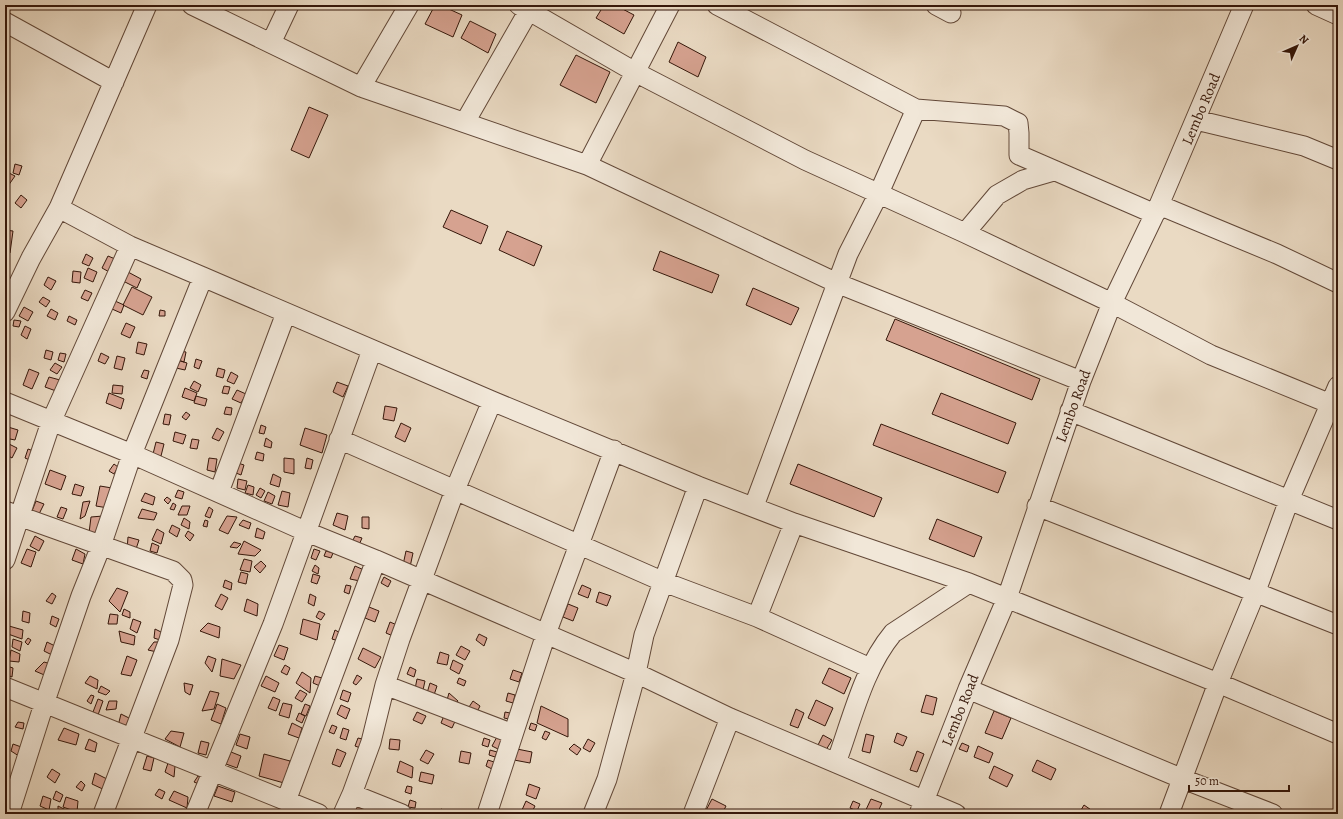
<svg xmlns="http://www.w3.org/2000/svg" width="1343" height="819" font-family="Alegreya,serif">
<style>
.building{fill:#d6a290;stroke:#35170a}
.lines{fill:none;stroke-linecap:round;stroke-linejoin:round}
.minor-casing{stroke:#624838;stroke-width:21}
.minor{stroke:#f1e7d8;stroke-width:19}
.labels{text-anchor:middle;stroke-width:4;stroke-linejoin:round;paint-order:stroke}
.street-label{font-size:15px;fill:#35170a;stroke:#f1e7d8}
</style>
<rect width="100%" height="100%" fill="#eadac3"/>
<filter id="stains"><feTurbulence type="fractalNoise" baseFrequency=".005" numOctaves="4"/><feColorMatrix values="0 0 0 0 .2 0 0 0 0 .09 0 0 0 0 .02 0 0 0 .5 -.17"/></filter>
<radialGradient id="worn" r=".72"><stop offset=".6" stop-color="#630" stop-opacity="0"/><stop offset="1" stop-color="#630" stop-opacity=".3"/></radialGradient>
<path class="building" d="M435 5H440L462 15 453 37 425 24Z
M604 5H615L634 15 624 34 596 18Z
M470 21 496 34 488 53 461 38Z
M678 42 706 57 698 77 669 62Z
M576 55 610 72 596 103 560 85Z
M309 107 328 115 309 158 291 150Z
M15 164 22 166 19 175 13 173Z
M5 171 15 176 8 186 5 184Z
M21 195 27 200 21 208 15 203Z
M5 198H8V208H5Z
M451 210 488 226 481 244 443 227Z
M5 230 13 231 10 253 5 249Z
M507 231 542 246 534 266 499 250Z
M660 251 719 275 712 293 653 270Z
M86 254 93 258 89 266 82 263Z
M108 256 120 261 113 274 102 268Z
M88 268 97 272 93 282 84 278Z
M73 271 81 272 80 283 72 282Z
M128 272 141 279 137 288 123 281Z
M48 277 56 281 51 290 44 285Z
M6 280 11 286 6 291 5 282Z
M132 287 152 297 143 315 123 305Z
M753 288 799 308 791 325 746 305Z
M85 290 92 293 88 301 81 298Z
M43 297 50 301 46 307 39 302Z
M115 301 124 305 121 313 112 309Z
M24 307 33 312 28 321 19 316Z
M51 309 58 313 55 320 47 316Z
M160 310 165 311V316H159Z
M69 316 77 320 75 325 67 321Z
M895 319 1040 379 1032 400 886 340Z
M14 320 21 321 19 327 13 326Z
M126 323 135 327 130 338 121 334Z
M25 326 31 329 27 339 21 335Z
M138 342 147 344 144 355 136 353Z
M46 350 53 352 51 360 44 358Z
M180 351 186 352 184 362 178 360Z
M60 353 66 354 64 362 58 360Z
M101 353 109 357 105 364 98 361Z
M5 356 9 357 7 366H5Z
M117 356 125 358 122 370 114 368Z
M196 359 202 361 199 369 194 367Z
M177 360 187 363 185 370 176 368Z
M55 363 62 367 57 374 50 370Z
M218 368 225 370 223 378 216 376Z
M29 369 39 373 32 389 23 385Z
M144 370 149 371 147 379 141 377Z
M231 372 238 376 234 384 227 381Z
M49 377 60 380 56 391 45 387Z
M194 381 201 385 198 392 190 388Z
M337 382 348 386 343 397 333 392Z
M113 385 123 386 122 394 112 393Z
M224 386 230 387 228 394 222 393Z
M185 388 197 393 194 401 182 397Z
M237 390 246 394 241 403 232 399Z
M109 393 124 399 121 409 106 403Z
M941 393 1016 423 1008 444 932 414Z
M196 396 207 399 205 406 194 403Z
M385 406 397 408 394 421 383 419Z
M226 407 232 408 231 415 224 414Z
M186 412 190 415 186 420 182 417Z
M165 414 171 415 169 425 163 424Z
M401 423 411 428 405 442 395 437Z
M881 424 1006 472 998 493 873 445Z
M261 425 266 427 264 434 259 433Z
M8 427 18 430 15 440 5 438Z
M217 428 224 432 219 441 212 438Z
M305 428 327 435 322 453 300 445Z
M175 432 186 435 183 444 173 441Z
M266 438 272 442 271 448 264 446Z
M192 439 199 440 197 449 190 448Z
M5 442 17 448 12 458 5 454Z
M156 442 164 444 161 456 153 454Z
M28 449 36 452 32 461 25 458Z
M257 452 264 454 263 461 255 459Z
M209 458 217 459 215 472 207 470Z
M284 458 294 459V474L284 472Z
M307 458 313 460 311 469 305 468Z
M235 462 244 465 241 475 231 471Z
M114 464 118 467 114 474 109 471Z
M798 464 882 498 874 517 790 484Z
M50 470 66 476 61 490 45 484Z
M273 474 281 478 279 487 270 484Z
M238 479 247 481 245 490 237 488Z
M75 484 84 487 81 496 72 494Z
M248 485 254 487 253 495 245 493Z
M100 486 112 488 108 508 96 506Z
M260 488 265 491 261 498 256 495Z
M178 490 184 492 182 499 175 497Z
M282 491 290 493 288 507 278 505Z
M268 492 275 496 272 504 264 501Z
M145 493 155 497 153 505 141 501Z
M167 497 171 500 168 504 164 500Z
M36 501 44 504 39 514 32 511Z
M90 501 85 516 80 519 83 502Z
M173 503 176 505 174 510 170 509Z
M182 506H190L187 515H178Z
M61 507 67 509 63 519 57 517Z
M209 507 213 510 210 518 205 516Z
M142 509 157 513 154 520 138 518Z
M337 513 348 516 345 530 333 525Z
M103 516 98 533H89L91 517Z
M227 516 237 517 228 534 219 530Z
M362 517H369V529L362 528Z
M184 518 190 522 189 529 181 525Z
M937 519 982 537 974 557 929 539Z
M205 520 208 521 207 527 203 526Z
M243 520 251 523 249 529 239 525Z
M172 525 180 529 177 537 169 532Z
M257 528 265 532 263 539 255 537Z
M157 529 164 533 161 544 152 540Z
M188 531 194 535 190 541 185 536Z
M35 536 44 541 39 551 30 546Z
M355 536 362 538 359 545 352 542Z
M128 537 139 540 136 549 127 550Z
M244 541 261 550 255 556 238 554Z
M234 542 241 544 237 548 230 547Z
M152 543 159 546 157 553 150 551Z
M27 549 36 552 31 567 21 563Z
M76 549 85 554 83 564 72 560Z
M314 549 320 551 316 560 311 558Z
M326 551 333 553 331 558 324 556Z
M406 551 413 553 410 567 403 565Z
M244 559 252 561 250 572 240 570Z
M261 561 266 566 260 573 254 567Z
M315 565 319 568 318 574 312 571Z
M355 566 364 570 360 581 350 579Z
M241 572 248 574 246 584 238 582Z
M313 574 320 576 317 584 311 582Z
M384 577 391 581 388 587 381 583Z
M225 580 232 583 231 590 223 587Z
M346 585 351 586 349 594 344 592Z
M582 585 591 589 588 598 578 594Z
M117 588 128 592 120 612 109 601Z
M599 592 611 596 607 606 596 602Z
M52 593 56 596 52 604 46 601Z
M221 594 228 598 222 610 215 606Z
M310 594 316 597 314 606 308 603Z
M247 599 258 604 257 616 244 611Z
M568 604 578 608 573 621 563 617Z
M369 607 379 611 375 622 365 618Z
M124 609 130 612V618L122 615Z
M23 611 30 613 29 623 22 621Z
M319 611 325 614 321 620 316 617Z
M110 614 118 615 117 624H108Z
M52 616 59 619 56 627 50 624Z
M133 619 141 622 137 633 130 629Z
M303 619 320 624 317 640 300 634Z
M390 622 397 625 393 636 386 633Z
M208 623 220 627 219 638 200 631Z
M9 626 23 630 22 639 8 634Z
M155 629 163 633 160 640 154 638Z
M335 630 344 635 342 642 332 639Z
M119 631 135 636 134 645 121 642Z
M479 634 487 638 484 646 476 640Z
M28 638 31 640 28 645 25 642Z
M13 639 22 642 20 651 12 647Z
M47 642 55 646 54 656 44 651Z
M154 642H159L157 652 148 650Z
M279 645 288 648 284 660 274 656Z
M461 646 470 651 465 660 456 655Z
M363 648 381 657 375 668 358 659Z
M11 650 20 654 19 662 9 661Z
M440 652 449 655 447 665 437 663Z
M127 656 137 660 131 676 121 674Z
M208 656 216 659 212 672 205 663Z
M222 659 241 665 234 679 220 676Z
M453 660 463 665 459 674 450 669Z
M44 662 51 664 49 677 35 671Z
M285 665 290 668 287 675 281 672Z
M7 666 13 668 12 677 5 674Z
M410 667 416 670 414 677 407 674Z
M829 668 851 678 844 694 822 683Z
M513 670 522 673 519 682 510 679Z
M302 672 311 678 310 693 296 683Z
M357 675 362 678 356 685 353 683Z
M90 676 98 680 97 689 85 683Z
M266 676 279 683 275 692 261 686Z
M315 676 322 678 320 686 313 683Z
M459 678 466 681 464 686 457 683Z
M417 679 425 681 423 690 415 689Z
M184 683 193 685 190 695 185 692Z
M430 683 437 686 434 695 427 693Z
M101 686 110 691 106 695 98 692Z
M300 690 307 694 302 702 295 698Z
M343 690 351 693 348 702 340 699Z
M210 691 219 693 214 709 202 711Z
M449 693 458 701 451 710 447 700Z
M508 693 515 695 513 703 506 701Z
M91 695 94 696 91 704 87 701Z
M926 695 937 698 933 715 921 712Z
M273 697 280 700 276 711 268 708Z
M98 699 103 701 98 715 93 712Z
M816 700 833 708 825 726 808 718Z
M109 701H117L116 709 106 710Z
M473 701 480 706 477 712 467 710Z
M283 703 292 705 289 718 279 715Z
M217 704 226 708 221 724 211 720Z
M305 704 310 706 306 716 301 714Z
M341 705 350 709 346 719 337 714Z
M541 706 568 719V737L537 723Z
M796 709 804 713 798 728 790 725Z
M994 711 1011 718 1002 739 985 733Z
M417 712 426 716 422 724 413 720Z
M505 712 510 713 509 719 504 718Z
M299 713 305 716 302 723 296 720Z
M445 713 457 717 452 728 441 723Z
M121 714 133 720 130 730 118 726Z
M18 722 24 723 23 729 15 727Z
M292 723 302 728 299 738 288 734Z
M531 723 537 725 535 731 529 729Z
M332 725 337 727 334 734 329 732Z
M64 728 79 734 76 745 58 740Z
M343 728 349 730 346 740 340 738Z
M171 731 184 733 180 747 165 739Z
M545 731 550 733 546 740 542 738Z
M897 733 907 737 903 746 894 742Z
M240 734 250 737 247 749 236 745Z
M866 734 874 736 870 753 862 751Z
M498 735 508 739 502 751 492 746Z
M823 735 832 740 826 750 818 745Z
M358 738 366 740 363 749 355 746Z
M484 738 490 740 488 747 482 745Z
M89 739 97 743 95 752 85 749Z
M390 739 400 740 399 750 389 749Z
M588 739 595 743 590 752 583 748Z
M201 741 209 743 206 755 198 753Z
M962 743 969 746 967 752 959 749Z
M13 744 24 748 22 758 11 751Z
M574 744 581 749 577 755 569 749Z
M978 746 993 753 989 763 974 757Z
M337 749 346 753 340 767 332 764Z
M517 749 532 752 530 763 514 760Z
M426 750 434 754 428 764 420 760Z
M490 750 497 752 495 757 489 755Z
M461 751 471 753 469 764 459 762Z
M917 751 924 754 917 772 910 770Z
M231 752 241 756 237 768 226 764Z
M264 754 290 761 284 783 259 776Z
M147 756 154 758 151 771 143 769Z
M488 760 494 762 492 769 486 766Z
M1037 760 1056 769 1051 780 1032 771Z
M400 761 413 767 412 778 397 772Z
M168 763 175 766 174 777 165 772Z
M994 766 1013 775 1007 787 989 778Z
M52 769 60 774 55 783 47 777Z
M421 772 434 775 432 784 419 781Z
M95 773 113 782 109 792 92 784Z
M198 776 206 779 204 786 194 782Z
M81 781 85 785 82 791 76 787Z
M529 784 540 788 536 799 526 795Z
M218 786 235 792 232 802 214 796Z
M407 786 412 787 411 794 405 792Z
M159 789 165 792 162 799 155 795Z
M56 791 63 795 60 802 53 799Z
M174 791 188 797 187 808 169 800Z
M43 796 51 799 49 810 40 806Z
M66 797 78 801 77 812 63 807Z
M712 799 726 806 722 814H704Z
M871 799 882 803 877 814H864Z
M410 800 416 802 415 808 408 807Z
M526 801 535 806 531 814 522 810Z
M853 801 860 804 857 811 850 808Z
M356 803 364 806 361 814 353 812Z
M1084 805 1097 814H1087L1081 810Z
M58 806 66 810 63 814H58Z
M441 809 455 814H440Z
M251 810 260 813V814H250Z
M28 811 41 814H27Z"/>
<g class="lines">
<g class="minor-casing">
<path id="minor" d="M192 5 361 87 587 165 839 284 1081 381
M519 5 635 72 805 160 965 233 1112 303 1211 355 1338 407
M717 5 916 109
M936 5 951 13
M1316 5 1338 15
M5 22 114 82
M271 43 289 5
M361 87 409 5
M1196 120 1304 146 1338 160
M465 122 532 5
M587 165 670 5
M1159 205 1277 254 1338 283
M59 208 130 246 203 277 492 401 698 486 794 523 969 583 1218 683 1338 734
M965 233 997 195 1023 180 1054 171
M5 312 31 258 59 208 147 5
M5 402 132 454 307 532 376 560 636 673 730 718 956 814
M1070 411 1338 520
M339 439 664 582 757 617 870 668
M219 492 286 313
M754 506 848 254 879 193 916 109 1004 116 1018 123 1019 133V155L1155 214
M1037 506 1338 625
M5 511 173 571 182 580 183 585 169 640 103 814
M5 560 51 422 130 246
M757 617 794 523
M385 685 513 734
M5 687 319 814
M968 689 1183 779 1273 814
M836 763C852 720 863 669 893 633L969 583
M352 794 371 742 385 685 400 639 455 490 492 401
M286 801 376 560
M9 814 44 704 81 596 101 546 132 454 203 277
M195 814 273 624 372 350
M343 814 352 794 402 814
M487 814 546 634 614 450
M593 814 607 779 636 673 644 635 698 486
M693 814 730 718
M919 814 968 689 1007 598 1081 381 1112 303 1159 205 1244 5
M1169 814 1218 683 1256 591 1289 500 1338 386"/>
</g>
<use href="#minor" class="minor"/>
</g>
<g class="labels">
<g class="street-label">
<text transform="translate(1201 109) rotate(-67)" y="5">Lembo Road</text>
<text transform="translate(1073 406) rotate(-70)" y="5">Lembo Road</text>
<text transform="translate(960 710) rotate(-68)" y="5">Lembo Road</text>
</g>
</g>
<rect width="1343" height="819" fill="none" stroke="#eadac3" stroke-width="20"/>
<rect x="6" y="6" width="1331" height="807" fill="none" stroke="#35170a" stroke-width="2"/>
<rect x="10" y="10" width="1323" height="799" fill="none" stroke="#35170a"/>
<g transform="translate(1297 46) rotate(45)" stroke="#f1e7d8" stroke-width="3" paint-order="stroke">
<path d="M0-3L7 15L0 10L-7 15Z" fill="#35170a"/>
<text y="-6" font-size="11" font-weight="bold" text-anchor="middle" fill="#35170a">N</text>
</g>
<path d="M1189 785v6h100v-6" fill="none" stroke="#35170a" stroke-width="2"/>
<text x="1195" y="785" font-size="12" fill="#35170a" stroke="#f1e7d8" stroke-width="3" paint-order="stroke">50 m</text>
<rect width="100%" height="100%" filter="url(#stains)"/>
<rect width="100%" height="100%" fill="url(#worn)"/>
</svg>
